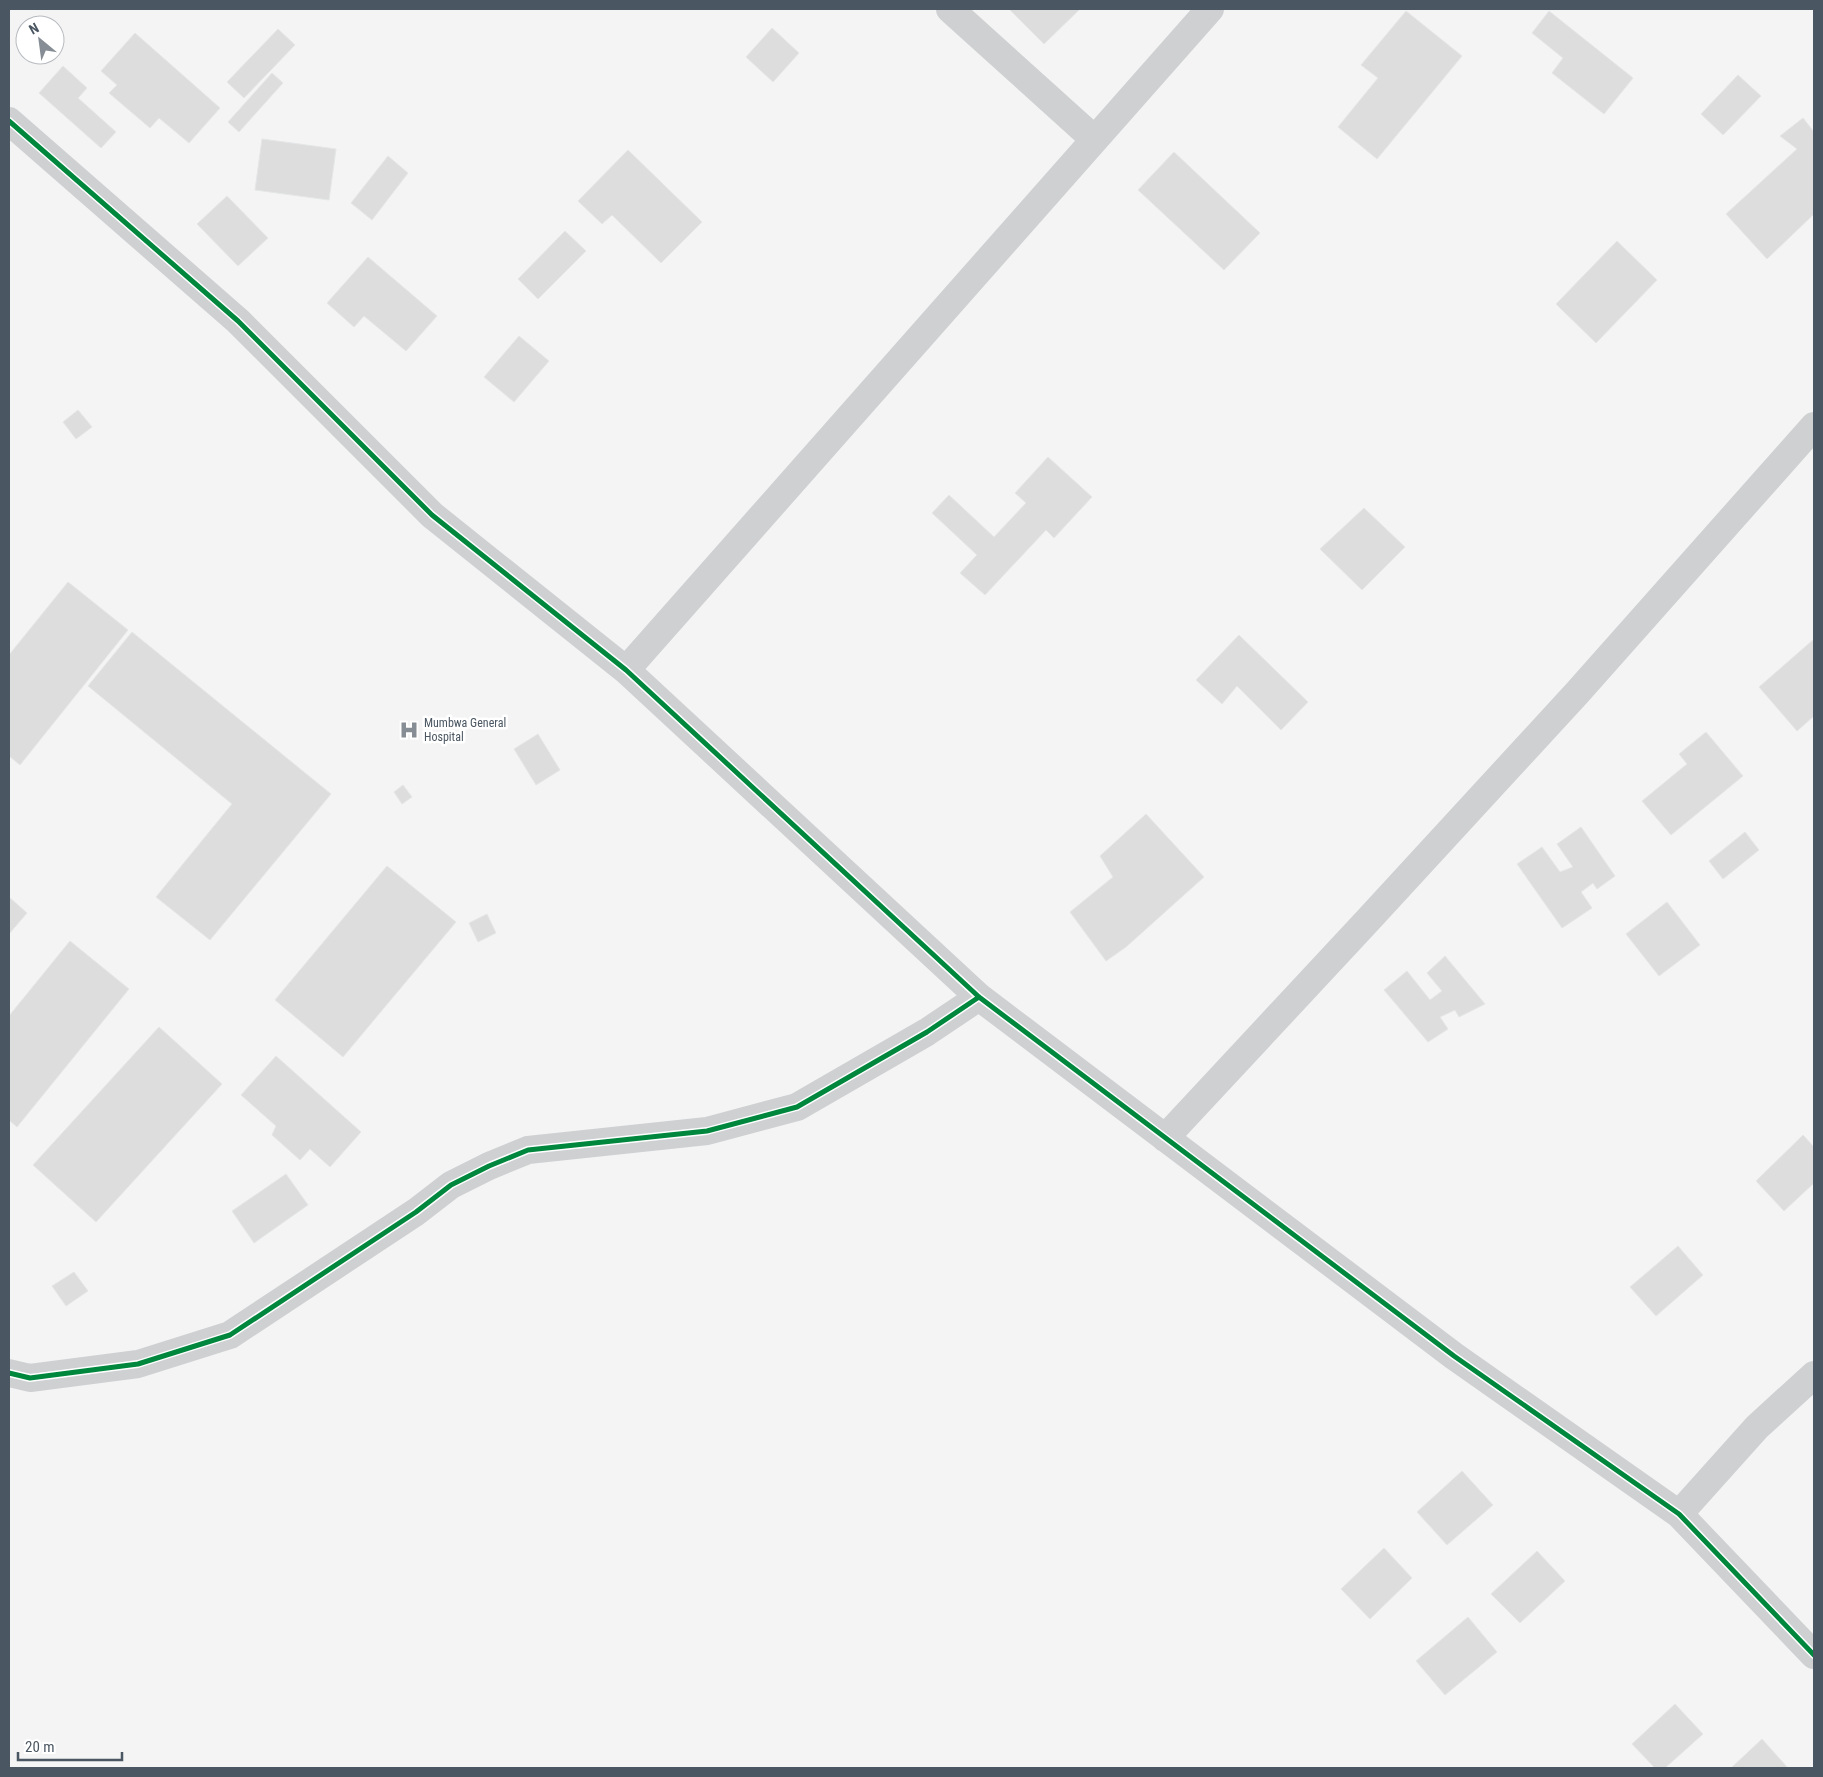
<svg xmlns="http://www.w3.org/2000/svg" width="1823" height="1777" font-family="'Roboto Condensed',sans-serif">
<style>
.building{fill:#ddddde;stroke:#e5e6e7}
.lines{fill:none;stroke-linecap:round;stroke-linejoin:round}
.minor{stroke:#ced0d2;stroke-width:28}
.cycleway-casing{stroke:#fff;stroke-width:8}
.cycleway{stroke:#00873e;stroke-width:5}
.labels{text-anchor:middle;stroke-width:5;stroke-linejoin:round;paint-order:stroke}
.poi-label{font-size:12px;fill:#4a5661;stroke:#fff;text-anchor:start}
</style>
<rect width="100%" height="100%" fill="#f4f4f4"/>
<path class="building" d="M1009 9H1080L1044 44Z
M1406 11 1462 56 1377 159 1338 127 1378 78 1361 65Z
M1549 11 1633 78 1604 114 1552 73 1563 58 1532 33Z
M772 28 799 53 773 82 746 57Z
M278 29 295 45 244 98 227 82Z
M135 33 220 108 189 143 159 118 150 128 109 93 117 85 101 71Z
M63 66 87 88 78 98 116 132 101 148 39 93Z
M272 73 283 83 239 132 228 122Z
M1738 75 1761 96 1723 135 1701 114Z
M1803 118 1814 132V214L1767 259 1726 214 1797 149 1780 136Z
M262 139 336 149 329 200 255 190Z
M628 150 702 222 661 263 612 215 602 224 578 201Z
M1174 152 1260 233 1224 270 1138 190Z
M388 156 408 173 372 220 351 203Z
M227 196 268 238 238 266 197 224Z
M565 231 586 251 538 299 518 279Z
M1617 241 1657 280 1596 343 1556 304Z
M368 257 437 316 406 351 364 316 354 327 327 303Z
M519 336 549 361 514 402 484 377Z
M78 410 92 427 76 439 63 422Z
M1048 457 1092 497 1054 538 1046 530 985 595 960 573 977 555 932 513 949 495 994 537 1026 503 1015 493Z
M1364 508 1405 547 1362 590 1320 549Z
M68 582 128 630 20 765 9 756V655Z
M132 632 331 794 210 940 156 897 232 804 88 686Z
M1239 635 1308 702 1281 730 1237 686 1222 704 1196 680Z
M1814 639V716L1797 731 1759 687Z
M1706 732 1743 776 1671 835 1642 801 1687 764 1679 754Z
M538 734 560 770 536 785 514 749Z
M403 785 412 797 402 804 394 792Z
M1146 814 1204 877 1126 947 1106 961 1070 912 1113 877 1100 856Z
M1581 827 1615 876 1597 889 1593 883 1581 892 1592 908 1562 928 1517 864 1542 847 1560 872 1573 867 1557 844Z
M1745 832 1759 850 1723 879 1709 861Z
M387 866 456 922 343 1057 275 1000Z
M9 897 27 913 9 934Z
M1667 902 1700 945 1659 976 1626 934Z
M487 914 496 933 478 942 469 923Z
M70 941 129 989 17 1127 9 1120V1016Z
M1445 956 1485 1004 1459 1017 1455 1010 1440 1017 1448 1029 1428 1042 1384 990 1407 971 1430 1000 1442 991 1427 973Z
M159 1027 222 1084 96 1222 33 1165Z
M276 1056 361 1132 330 1167 310 1149 300 1160 272 1135 276 1126 241 1095Z
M1803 1135 1814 1147V1183L1784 1211 1756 1181Z
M286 1174 308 1205 254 1243 232 1211Z
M1678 1246 1703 1275 1656 1316 1630 1287Z
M74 1272 88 1291 66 1306 52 1286Z
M1462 1471 1493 1505 1447 1545 1417 1512Z
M1384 1548 1412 1578 1370 1619 1341 1589Z
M1537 1551 1565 1581 1520 1623 1491 1594Z
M1468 1617 1497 1652 1445 1695 1416 1661Z
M1675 1704 1703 1734 1665 1768H1655L1632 1744Z
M1762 1739 1788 1768H1731Z"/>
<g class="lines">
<path class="minor" d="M950 9 1094 139
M9 121 238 321 432 515 626 670 979 997 1454 1356 1679 1514 1814 1655
M626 670 1210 9
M1165 1138 1369 919 1577 693 1814 426
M9 1373 30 1378 138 1364 230 1335 416 1212 451 1185 489 1166 528 1150 707 1131 797 1107 927 1032 979 997
M1679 1514 1757 1427 1814 1375"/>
<g class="cycleway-casing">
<path id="cycleway" d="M9 121 238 321 432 515 626 670 979 997 1454 1356 1679 1514 1814 1655
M9 1373 30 1378 138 1364 230 1335 416 1212 451 1185 489 1166 528 1150 707 1131 797 1107 927 1032 979 997"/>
</g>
<use href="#cycleway" class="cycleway"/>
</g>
<defs>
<g id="hospital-bare" transform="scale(1.5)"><path d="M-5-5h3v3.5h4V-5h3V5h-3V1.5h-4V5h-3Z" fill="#868d94" stroke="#fff" stroke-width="2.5" paint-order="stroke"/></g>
</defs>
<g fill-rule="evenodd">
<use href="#hospital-bare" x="409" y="730"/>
</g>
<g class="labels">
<g class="poi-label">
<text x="424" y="727">Mumbwa General<tspan x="424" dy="14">Hospital</tspan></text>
</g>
</g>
<rect width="1823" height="1777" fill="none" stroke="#4a5661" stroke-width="20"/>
<g transform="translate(40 40) rotate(331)"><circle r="24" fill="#ffffff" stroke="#b7bbc0"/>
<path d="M0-4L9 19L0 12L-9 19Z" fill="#868d94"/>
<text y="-8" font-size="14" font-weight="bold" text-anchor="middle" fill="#4a5661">N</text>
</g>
<path d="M18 1752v8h104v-8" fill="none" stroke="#4a5661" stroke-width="2.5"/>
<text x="25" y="1752" font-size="15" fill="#4a5661" stroke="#ffffff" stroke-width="4" paint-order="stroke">20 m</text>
</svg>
